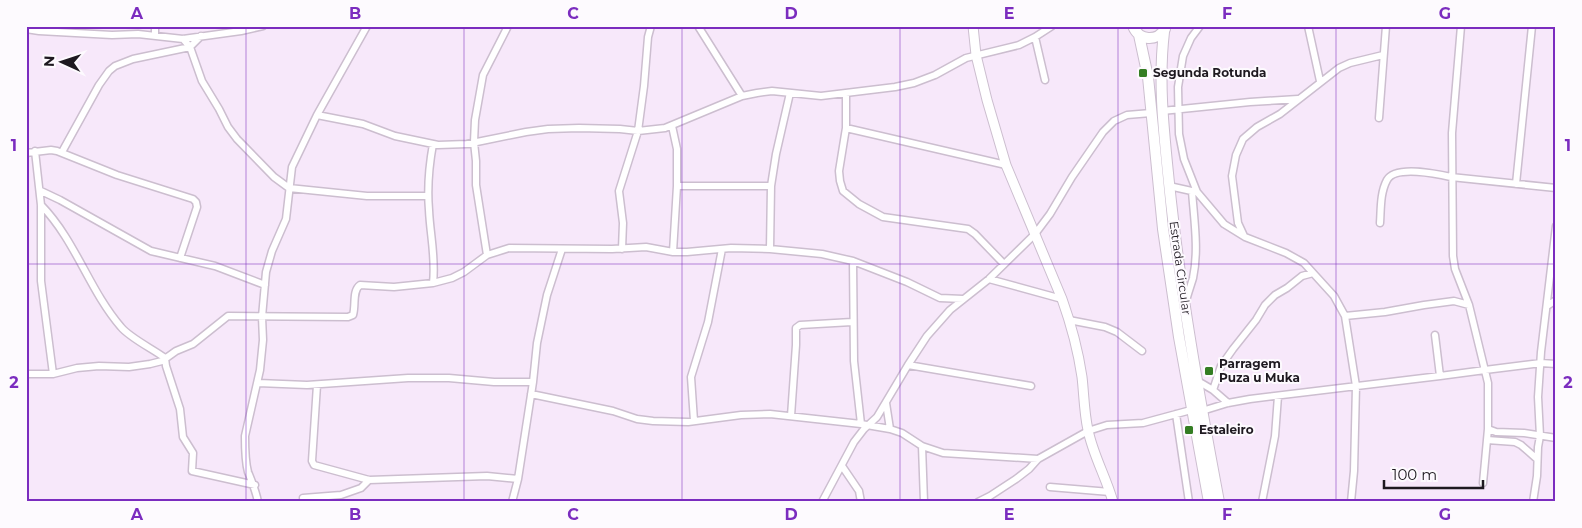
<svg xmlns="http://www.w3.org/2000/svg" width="1582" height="528" font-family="Montserrat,sans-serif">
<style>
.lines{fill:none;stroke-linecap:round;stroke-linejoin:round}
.street-casing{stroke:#ccbecf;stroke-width:9}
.secondary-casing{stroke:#ccbecf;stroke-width:11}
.primary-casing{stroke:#ccbecf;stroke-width:12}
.street{stroke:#fff;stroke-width:6}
.secondary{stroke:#fff;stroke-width:9}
.primary{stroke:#fff;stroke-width:10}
.grid{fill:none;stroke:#7b2cbf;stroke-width:1;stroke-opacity:0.55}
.poi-dot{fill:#347d23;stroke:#fdfafe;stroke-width:2}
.labels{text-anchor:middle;stroke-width:4;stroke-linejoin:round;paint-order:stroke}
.poi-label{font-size:12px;font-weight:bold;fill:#1e1920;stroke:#fdfafe;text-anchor:start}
.street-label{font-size:12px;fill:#1e1920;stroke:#fdfafe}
.neatline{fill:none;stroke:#7b2cbf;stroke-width:2}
.grid-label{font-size:16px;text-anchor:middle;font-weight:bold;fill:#7b2cbf}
</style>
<rect width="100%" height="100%" fill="#f7e8fa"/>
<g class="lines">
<g class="street-casing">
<path id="street" d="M698 26 742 96
M1200 26 1191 38 1183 56 1178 87 1179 134 1184 159 1197 192 1224 224 1245 237 1286 253 1304 263 1334 296 1345 316 1356 386 1354 471 1351 502
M1308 26 1320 81
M1461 26 1452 133 1453 256 1455 269 1469 305 1488 383V429L1483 483
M26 29 39 31 112 35 138 34 183 39 241 31 263 26
M155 35V26
M1035 37 1045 80
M183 39 190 47 202 81 219 109 228 127 237 139 274 177 289 188 367 196H428
M846 93V128L839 171 840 181 843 191 859 204 883 217 968 229 975 234 1004 264
M1162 111 1250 102 1298 99
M317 115 363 124 395 136 438 145 467 144 526 132 548 129 579 128 620 129 638 131 665 128 742 96 757 93 772 91 821 96 895 87 914 83 935 75 966 58 1019 45 1035 37 1052 26
M1379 118 1386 26
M672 126 677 149V186L673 252
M846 128 1006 165
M433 144C429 166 427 187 429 210 430 234 436 258 433 283
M35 151 41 205V281L53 374
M62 152 99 85 109 71 115 66 133 59 190 47 201 36
M26 153 51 150 57 151 117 175 193 199 196 202 197 207 180 258
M1516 184 1532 26
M677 186H771
M1169 186 1196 192
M41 191 60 200 151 251 215 266 265 285
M41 205C76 241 89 290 121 327 130 338 153 349 165 358L166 366 180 409 183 437 193 453 192 471 255 485
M1380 223C1381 209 1380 193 1387 180 1395 165 1438 174 1451 177L1556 188
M1244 236 1238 223 1232 176 1236 155 1243 139 1257 127 1280 114 1339 68 1350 63 1383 55
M622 249 623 223 619 191 638 131 644 86 648 37 651 26
M770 249 771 186 776 154 790 93
M487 255 476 185V161L474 142 475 120 483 75 508 26
M853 261 854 361 861 424
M989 279 1062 299
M1186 301C1188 293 1191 285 1193 278 1199 250 1194 219 1192 191
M1547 306 1556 300
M1345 316 1385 312 1424 305 1454 301 1469 305
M1069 320 1105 327 1117 332 1142 351
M1435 335 1440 376
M908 365 1031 386
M26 374H53L77 368 99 366 129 367 150 364 162 361 176 351 193 344 228 316 348 317 353 315C356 305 352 291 360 285L394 287 433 283 452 278 464 272 487 255 509 248 612 249 646 247 673 252H687L731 248 770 249 822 254 853 261 907 282 940 298 963 299
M1196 380 1213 390 1228 403
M258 383 307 385 408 378H449L494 382H533
M317 385 312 461 314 465 369 480 487 476 518 479
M1213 390 1221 366 1233 349 1256 320 1265 305 1275 295 1287 288 1302 276 1313 273
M531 394 613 411 637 419 653 421 688 422 741 415 770 414 861 424 890 429 902 433 922 446 943 453 1038 459
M886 403 890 429
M1202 411 1228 403 1250 399 1440 376 1485 370 1541 363 1556 364
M1176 414 1189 502
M791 416 796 345V328L800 325 852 322
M694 421 691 377 708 322 722 249
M1488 429 1496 432 1524 433 1556 438
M1487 440 1515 442 1521 445 1537 459
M922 446 924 502
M842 466 859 491 861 502
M1050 487 1110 492
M303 498 341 495 361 488 369 480
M258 502C256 491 252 482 248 472 245 461 245 448 245 436L260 370 263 340 262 317 266 272 272 251 286 219 292 167 317 115 367 26
M512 502 518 479 533 382 537 343 547 295 562 249
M822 502 854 442 864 429 877 417 908 365 927 336 950 310 989 279 1035 234 1050 214 1072 177 1103 132 1114 121 1127 115 1151 113
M978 502 990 496 1016 479 1029 469 1038 459 1088 431 1107 425 1143 423 1191 410
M1262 502 1275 436 1278 396
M1533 502 1537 476 1538 447 1540 436 1538 397 1541 352 1556 226"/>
</g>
<g class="secondary-casing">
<path id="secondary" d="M973 26 976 55 987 100 1006 165 1062 299C1071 324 1078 350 1082 377 1084 394 1084 412 1088 430 1093 455 1106 477 1113 502"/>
</g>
<g class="primary-casing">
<path id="primary" d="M1133 26C1139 41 1157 42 1165 29
M1164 32C1158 83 1164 133 1169 183 1180 290 1199 396 1219 502
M1139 35 1148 77 1163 229 1179 337 1209 502"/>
</g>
<use href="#street" class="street"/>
<use href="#secondary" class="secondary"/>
<use href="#primary" class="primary"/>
</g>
<path class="grid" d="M246 26V502M464 26V502M682 26V502M900 26V502M1118 26V502M1336 26V502M26 264H1556"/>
<g class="poi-dot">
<rect x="1138" y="68" width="10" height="10" rx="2.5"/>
<rect x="1204" y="366" width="10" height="10" rx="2.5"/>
<rect x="1184" y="425" width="10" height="10" rx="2.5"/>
</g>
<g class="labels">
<g class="poi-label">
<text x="1153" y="77">Segunda Rotunda</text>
<text x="1219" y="368">Parragem<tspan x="1219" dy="14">Puza u Muka</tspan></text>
<text x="1199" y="434">Estaleiro</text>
</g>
<g class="street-label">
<text transform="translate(1180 268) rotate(82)" y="4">Estrada Circular</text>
</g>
</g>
<rect width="1582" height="528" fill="none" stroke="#fdfafe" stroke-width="55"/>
<g transform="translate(62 62) rotate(273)" stroke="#fdfafe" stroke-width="4" paint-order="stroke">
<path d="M0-4L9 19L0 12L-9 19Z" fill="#1e1920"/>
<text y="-8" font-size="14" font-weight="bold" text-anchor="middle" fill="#1e1920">N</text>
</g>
<path d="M1384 480v8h99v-8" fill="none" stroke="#1e1920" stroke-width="2.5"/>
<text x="1392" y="480" font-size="15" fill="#1e1920" stroke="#fdfafe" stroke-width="4" paint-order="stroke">100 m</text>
<rect x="28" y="28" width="1526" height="472" class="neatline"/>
<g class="grid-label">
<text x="137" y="19">A</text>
<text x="355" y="19">B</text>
<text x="573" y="19">C</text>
<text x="791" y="19">D</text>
<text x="1009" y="19">E</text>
<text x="1227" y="19">F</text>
<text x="1445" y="19">G</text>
<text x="14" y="151">1</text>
<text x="1568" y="151">1</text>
<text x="14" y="388">2</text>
<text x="1568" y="388">2</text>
<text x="137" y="520">A</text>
<text x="355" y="520">B</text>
<text x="573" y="520">C</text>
<text x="791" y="520">D</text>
<text x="1009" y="520">E</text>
<text x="1227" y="520">F</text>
<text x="1445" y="520">G</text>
</g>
</svg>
